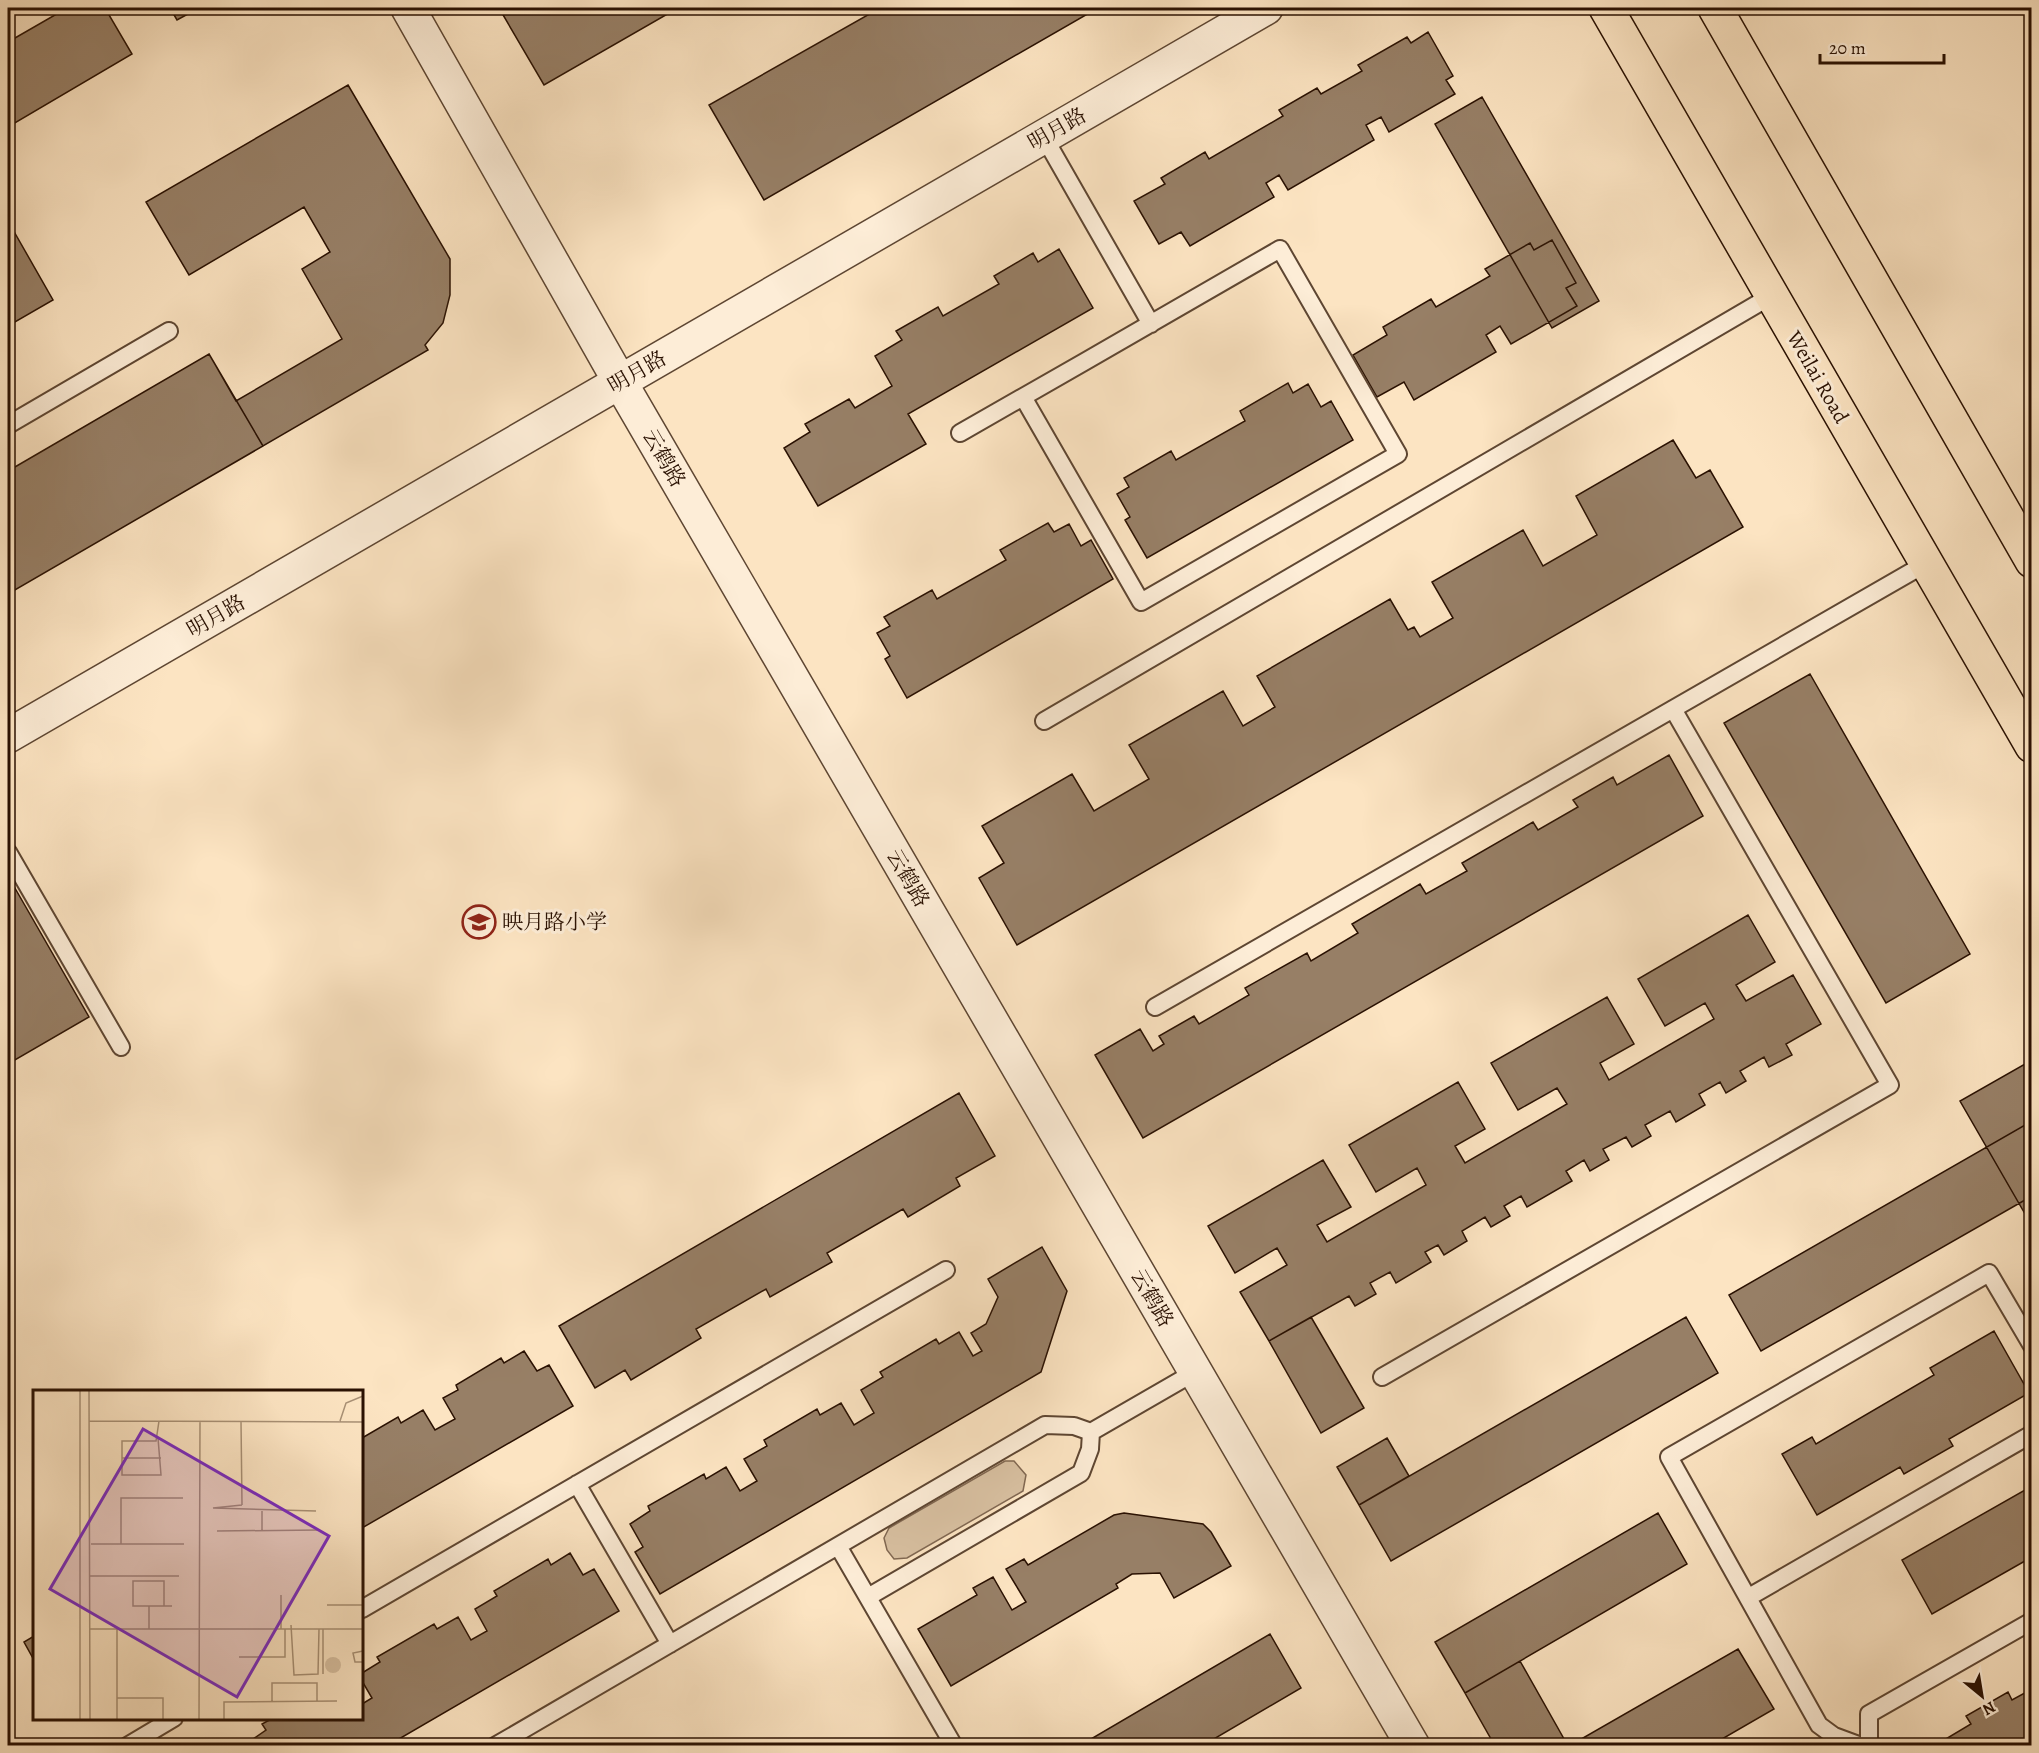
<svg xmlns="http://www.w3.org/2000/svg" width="2039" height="1753" font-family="Alegreya,'Noto Serif SC',serif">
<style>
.green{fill:#d8c0a1;stroke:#816852;stroke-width:1.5}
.building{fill:#977f66;stroke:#2a1102;stroke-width:1.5}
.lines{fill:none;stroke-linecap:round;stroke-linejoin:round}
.lane-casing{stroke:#5e4632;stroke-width:20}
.street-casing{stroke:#5e4632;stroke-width:36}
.primary-casing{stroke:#2a1102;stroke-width:36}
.lane{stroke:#fdedd7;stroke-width:16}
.street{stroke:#fdedd7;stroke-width:33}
.primary{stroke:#fce4c2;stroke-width:33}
.labels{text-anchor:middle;stroke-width:6;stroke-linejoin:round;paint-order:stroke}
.street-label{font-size:21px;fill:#2a1102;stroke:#fdedd7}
.poi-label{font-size:21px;fill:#2a1102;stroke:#fdedd7;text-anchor:start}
.inset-road{fill:none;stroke:#a89075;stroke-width:1.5}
.view{fill:#7b2cbf;fill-opacity:0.15;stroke:#7b2cbf;stroke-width:3}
.inset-edge{fill:none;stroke:#2a1102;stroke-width:3}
</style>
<rect width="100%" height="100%" fill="#fce4c2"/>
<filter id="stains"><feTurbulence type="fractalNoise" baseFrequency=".00333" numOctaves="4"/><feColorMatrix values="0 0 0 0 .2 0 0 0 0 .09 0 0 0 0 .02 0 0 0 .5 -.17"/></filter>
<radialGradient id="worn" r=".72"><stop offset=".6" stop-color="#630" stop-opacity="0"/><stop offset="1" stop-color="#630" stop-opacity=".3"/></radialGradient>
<path class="green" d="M1005 1461H1014L1026 1475 1023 1491 907 1558 894 1559 887 1550 884 1538 889 1528Z"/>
<path class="building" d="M67 8H105L132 54 8 127V42Z
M170 8H199L177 20Z
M499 8H678L544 85Z
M880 8H1098L764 200 709 105Z
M1428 32 1453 76 1446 80 1455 94 1389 132 1381 117 1366 125 1374 140 1288 190 1279 175 1266 183 1274 197 1190 246 1181 232 1159 244 1134 201 1165 184 1161 178 1205 152 1209 159 1283 116 1279 110 1317 88 1321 94 1362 71 1358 65 1407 37 1411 43Z
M348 85 450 259V295L443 323 425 345 428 350 8 594V471L209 354 236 401 342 339 302 269 330 252 304 207 189 275 146 202Z
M1482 97 1599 301 1552 328 1435 124Z
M8 221 53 300 8 326Z
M1552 240 1576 283 1566 288 1577 306 1511 344 1500 326 1486 335 1496 352 1414 400 1404 382 1377 397 1353 355 1387 335 1383 327 1431 299 1436 307 1490 276 1485 269 1530 243 1534 250Z
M1059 249 1093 308 908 414 926 444 818 506 784 448 810 432 805 424 849 399 855 408 892 386 875 356 902 340 896 331 938 307 943 316 999 284 994 276 1033 253 1038 262Z
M209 354 263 446 8 594V471Z
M1288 383 1293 393 1308 384 1321 407 1331 401 1353 440 1147 558 1125 520 1130 517 1117 494 1129 487 1124 478 1171 451 1176 460 1245 421 1240 411Z
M1673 440 1696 478 1710 470 1743 527 1017 945 979 878 1004 863 982 826 1072 774 1094 811 1149 779 1129 745 1223 691 1243 726 1275 707 1257 676 1390 599 1408 630 1414 627 1420 637 1453 618 1432 582 1523 530 1543 566 1597 535 1576 496Z
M1048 523 1054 532 1069 524 1081 546 1091 540 1113 579 907 698 885 659 890 656 877 633 890 626 884 617 932 590 937 599 1006 560 1000 550Z
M1810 674 1970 954 1886 1003 1724 723Z
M1669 755 1703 816 1143 1138 1095 1055 1140 1029 1153 1051 1164 1044 1159 1036 1194 1016 1199 1024 1249 995 1245 988 1307 953 1311 961 1358 933 1352 924 1420 884 1426 894 1467 871 1462 863 1533 822 1538 830 1578 807 1573 800 1613 777 1617 785Z
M8 876 89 1017 8 1064Z
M1748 915 1775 962 1736 985 1746 1001 1793 975 1821 1024 1786 1044 1792 1055 1769 1067 1764 1057 1740 1071 1746 1081 1726 1093 1720 1082 1699 1094 1705 1105 1676 1122 1670 1111 1645 1125 1651 1136 1632 1147 1626 1137 1603 1149 1609 1160 1590 1171 1584 1160 1566 1171 1572 1181 1527 1207 1521 1196 1504 1206 1510 1216 1491 1227 1485 1217 1462 1231 1467 1241 1444 1255 1438 1245 1425 1252 1431 1262 1396 1283 1390 1272 1370 1283 1376 1294 1355 1306 1349 1296 1269 1341 1240 1292 1287 1265 1277 1248 1235 1273 1208 1226 1323 1160 1351 1207 1317 1225 1327 1242 1426 1185 1417 1168 1376 1192 1349 1145 1458 1082 1485 1129 1455 1146 1465 1163 1567 1104 1557 1088 1518 1110 1491 1063 1607 997 1634 1044 1600 1063 1609 1080 1714 1019 1705 1003 1665 1026 1638 979Z
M2032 1060V1226L1960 1101Z
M959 1093 995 1156 956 1178 960 1186 908 1217 903 1209 827 1253 832 1262 770 1297 766 1289 696 1329 701 1338 631 1380 625 1370 595 1388 559 1326Z
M2032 1121V1196L1761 1351 1729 1295Z
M1042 1247 1067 1291 1041 1372 660 1594 635 1552 643 1547 630 1524 650 1511 648 1506 704 1474 706 1479 726 1467 740 1491 757 1481 744 1459 767 1446 764 1440 817 1409 820 1415 841 1403 854 1425 874 1413 861 1390 883 1377 880 1372 936 1339 939 1344 959 1332 973 1356 982 1351 971 1333 986 1324 998 1297 988 1279Z
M1311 1317 1364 1408 1321 1433 1269 1341Z
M1686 1317 1718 1373 1391 1561 1359 1505Z
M1994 1331 2029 1393 1949 1439 1953 1446 1904 1474 1900 1467 1817 1515 1782 1454 1812 1437 1816 1444 1934 1375 1930 1368Z
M524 1351 537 1371 549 1365 573 1406 362 1528V1438L398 1417 401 1423 423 1410 435 1430 455 1419 443 1398 458 1390 456 1385 501 1358 504 1363Z
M1387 1438 1409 1476 1359 1505 1337 1467Z
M2032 1486V1557L1932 1614 1902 1560Z
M1124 1513 1203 1524 1211 1532 1231 1566 1174 1598 1160 1573 1132 1574 1116 1584 1118 1588 951 1686 918 1629 977 1595 973 1588 993 1577 1012 1610 1026 1602 1006 1569 1024 1559 1028 1565 1114 1515Z
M1658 1513 1687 1564 1465 1693 1435 1642Z
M570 1553 583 1575 594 1569 619 1611 387 1746H243L266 1730 262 1724 273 1718H362V1704L372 1698 362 1681V1673L380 1662 377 1657 434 1624 437 1629 458 1617 471 1640 487 1631 475 1609 497 1596 494 1591 548 1559 551 1565Z
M1270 1634 1301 1688 1202 1746H1079Z
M34 1636V1660L24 1642Z
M1738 1649 1774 1709 1710 1746H1569Z
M1520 1661 1568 1746H1495L1465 1693Z
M2032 1689V1746H1934L1971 1724 1966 1716 2008 1692 2012 1700Z
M8 1726 19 1746H8Z"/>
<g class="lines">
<g class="lane-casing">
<path id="lane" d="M1044 137 1151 324
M8 425 169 331
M960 433C1067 372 1173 311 1280 249L1398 454 1141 602 1023 397
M1044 721 1771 296
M8 852 121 1047
M1155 1007 1925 564
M1382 1377 1890 1085 1673 709
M1091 1432 1195 1372
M577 1484 670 1644
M838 1546 954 1746
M1749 1597 2032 1434
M362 1609 946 1270
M127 1746 174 1718
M495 1746 1045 1425 1074 1426 1091 1432 1090 1449 1081 1473 868 1597
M1861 1746 1834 1736 1819 1725 1669 1457 1989 1273 2032 1346
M1869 1746V1714L2032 1621"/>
</g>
<g class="street-casing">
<path id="street" d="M408 8 620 382 1413 1746
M8 736 1266 8"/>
</g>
<g class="primary-casing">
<path id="primary" d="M1606 8 2032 746
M1715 8 2032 561"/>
</g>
<use href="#lane" class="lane"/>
<use href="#street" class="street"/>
<use href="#primary" class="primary"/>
</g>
<defs>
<g id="school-ring" transform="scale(1.725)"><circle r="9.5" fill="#fdedd7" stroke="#8f2418" stroke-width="1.5"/><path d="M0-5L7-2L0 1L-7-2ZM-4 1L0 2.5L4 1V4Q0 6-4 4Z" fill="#8f2418"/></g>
</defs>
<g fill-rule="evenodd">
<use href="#school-ring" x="479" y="922"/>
</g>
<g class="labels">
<g class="street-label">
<text transform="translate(1057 129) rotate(-30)" y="7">明月路</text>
<text transform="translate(637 372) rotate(-30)" y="7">明月路</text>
<text transform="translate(1818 377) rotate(60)" y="7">Weilai Road</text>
<text transform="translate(664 458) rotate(60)" y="7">云鹤路</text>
<text transform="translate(216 616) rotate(-30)" y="7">明月路</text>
<text transform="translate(908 878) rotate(60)" y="7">云鹤路</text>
<text transform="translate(1152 1298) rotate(60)" y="7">云鹤路</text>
</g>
<g class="poi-label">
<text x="502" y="929">映月路小学</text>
</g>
</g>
<g transform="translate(33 1390)">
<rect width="330" height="330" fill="#fce4c2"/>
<path d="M292 275a8 8 0 1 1 16 0a8 8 0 1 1-16 0Z" fill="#d8c0a1"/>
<path class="inset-road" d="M47 1V329M56 1 57 329M56 31 330 32M208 31 209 115M307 31 313 13 330 6M125 48 128 85H89V51H123L126 31M89 68H128M209 115 180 118 283 121M229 121V141M184 141 286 140M58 154H151M88 154V108H150M57 186H146M248 205V239M294 215H330M116 216V239M131 216V191H100V216H139M258 235 261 285 285 284 286 239M57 239H330M290 239V284M330 261 320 263 322 272H330M206 267H252V239M84 308H130V329M239 311V293H284V311M84 329V239M166 329 167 31M191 329V312L304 311"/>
<path class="view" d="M110 39 296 146 204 307 17 199Z"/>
<rect width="330" height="330" class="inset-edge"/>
</g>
<rect width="2039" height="1753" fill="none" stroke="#fce4c2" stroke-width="30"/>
<rect x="9" y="9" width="2021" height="1735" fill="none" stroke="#2a1102" stroke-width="3"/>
<rect x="15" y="15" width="2009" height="1723" fill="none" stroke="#2a1102" stroke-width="1.5"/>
<g transform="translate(1982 1696) rotate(150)" stroke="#fdedd7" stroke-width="4.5" paint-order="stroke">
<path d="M0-4.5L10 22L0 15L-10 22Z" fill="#2a1102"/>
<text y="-9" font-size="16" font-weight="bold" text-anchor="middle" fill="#2a1102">N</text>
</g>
<path d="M1820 54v9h124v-9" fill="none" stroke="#2a1102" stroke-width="3"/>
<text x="1829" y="54" font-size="18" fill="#2a1102" stroke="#fdedd7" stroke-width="4.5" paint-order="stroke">20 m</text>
<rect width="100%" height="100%" filter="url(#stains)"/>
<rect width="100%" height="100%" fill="url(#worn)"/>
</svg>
